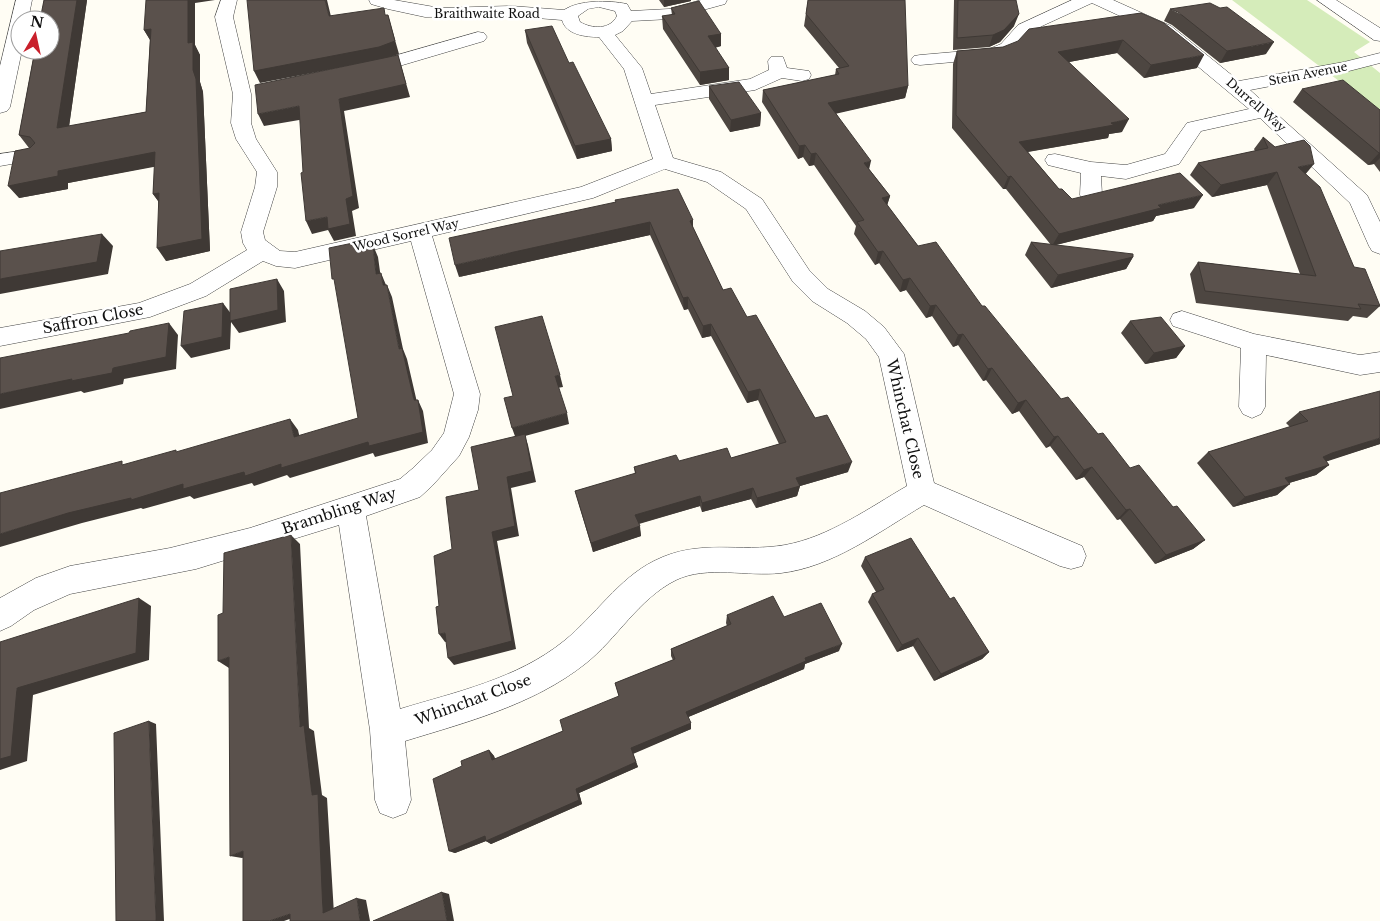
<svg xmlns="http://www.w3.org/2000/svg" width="1380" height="921" font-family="'Libre Baskerville',serif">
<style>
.green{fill:#d5ecba}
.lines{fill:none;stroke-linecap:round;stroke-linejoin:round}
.street-casing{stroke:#434343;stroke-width:1}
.street{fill:#fff;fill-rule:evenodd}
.wall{fill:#4d4641}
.shaded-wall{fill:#3f3935}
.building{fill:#5a514c;stroke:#3f3935}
.labels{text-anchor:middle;stroke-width:5;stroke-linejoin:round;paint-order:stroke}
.far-street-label{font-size:12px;fill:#101010;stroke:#fff}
.street-label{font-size:15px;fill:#101010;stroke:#fff}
</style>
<rect width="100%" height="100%" fill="#fffdf4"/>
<path class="green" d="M1232 0H1307L1370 42 1354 52 1380 73V112Z"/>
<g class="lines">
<g class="street-casing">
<path id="street" d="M16 0H32L28 20H20L22 50 10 107 7 111 0 113V66Z
M221 0H237L233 17 251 94V123L256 139 277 172V187L263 232 265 240 280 251 295 252 581 187 653 159 624 69 599 37C586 37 566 35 562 20L511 16 425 17 388 9 371 4 369 0H394L440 8 511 6 564 10C579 0 608 0 627 4L631 11 669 9 701 0H727L725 4 670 19 632 21 623 31 615 35 642 68 651 94 750 79 769 70 768 61 771 57H783L787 68 809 71 811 75 809 79 802 81 782 78 755 90 655 105 673 158 721 172 762 199 809 270 828 289 865 311 884 327 904 354 934 483 1082 546 1086 556 1082 566 1071 569 1060 566 924 505C880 531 833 567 781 573 748 577 707 565 676 580 638 599 617 639 585 664 533 705 467 722 405 741L411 800 406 813 393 818 380 813 375 800 370 730 339 525 196 569 70 594 34 610 11 626 0 631V598L36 578 70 566 170 548 250 528 400 479 412 469 432 450 444 433 454 394 411 241 295 268 276 266 263 261 206 296 150 317 0 346V328L139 303 190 284 247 250 243 243 241 232 255 187 257 172 236 139 231 123 233 94 215 17ZM599 7 615 11 617 16C610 30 592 29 580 22L578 16 588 9ZM665 169 707 182 746 209 793 282 812 301 847 323 866 339 879 357 907 486C869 508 829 537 785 545 739 553 699 538 654 561 618 579 595 616 564 641 517 679 456 692 400 709L366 516 420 497 432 486 459 456 469 437 478 410 480 394 432 236 593 198Z
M1072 0H1113L1171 26 1239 81 1344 62 1380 53V63L1345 72 1250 90 1367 195 1380 222V254L1372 251 1369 246 1350 203 1260 118 1201 131 1179 164 1126 179 1101 176 1102 195 1099 200 1091 202 1083 200 1080 195 1081 173 1048 165 1045 160 1048 155 1055 154 1091 162 1126 165 1165 154 1187 123 1249 109 1159 34 1092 3 1042 26 1030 33 1013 52 998 58 920 65 914 64 911 60 914 56 920 55 989 49 1001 44 1018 25Z
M1317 0H1336L1380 28V41L1374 40Z
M478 32 484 33 487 37 484 41 379 72 365 76 359 74 356 70 359 66Z
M33 149 40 151 43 155 40 159 0 166V154Z
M1182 311 1254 334 1360 355 1380 352V372L1360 375 1266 355 1265 407 1261 414 1252 418 1243 414 1239 407 1241 348 1173 326 1170 320 1173 314Z"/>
</g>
<use href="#street" class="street"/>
</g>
<path class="wall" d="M44 0H87L69 126 146 112 150 40 144 30 195 3V45L200 55V82L203 92 210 251 166 261 158 201 153 194 155 166 68 183V189L19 198 30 148H29L19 135Z
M659 0H691V1L664 7Z
M808 0 908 86 905 98 836 113 869 169 890 196 887 205 918 246 982 306 1061 399 1098 434 1130 468 1173 507 1205 540 1193 549 1155 564 1120 519 1117 520 1084 477 1076 480 1050 446 1046 448 1019 411 1012 414 986 380 983 381 958 345 953 347 932 316 926 318 906 290 900 292 879 263 875 265 854 234 856 226 814 165 809 166 803 157 798 159 762 102 763 90 835 75 836 69 839 68 804 26Z
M954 0H1016L1014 26 1000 42 989 47 953 50Z
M671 8 721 34V46L715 48 729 68V80L700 85 663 29 662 16 672 15Z
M1170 9 1266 54 1220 63 1172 25 1164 21Z
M1141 13 1197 68 1144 78 1117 53 1069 62 1122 132 1109 134 1108 138 1028 152 1059 189 1072 199 1194 208 1156 216 1153 221 1055 245 1133 257 1126 269 1051 288 1025 255 1031 242 1051 245 1006 189H1003L952 128 953 64 957 51 1003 47Z
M525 30 569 63 611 139 612 151 577 159 527 43Z
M709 86 761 113 760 126 730 132 709 99Z
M1302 89 1380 110V172L1374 164 1368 165 1293 102Z
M1263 137 1306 174 1354 267 1380 306 1367 318 1353 316 1348 321 1196 303 1190 274 1198 262 1300 274 1267 185 1212 197 1190 175 1198 163 1255 151 1254 149Z
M615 200 693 220V228L723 290 747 317 815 418 848 472 800 486 797 496 756 508 751 499 702 512 700 506 639 524 641 536 593 552 575 491 635 474 634 467 679 461 731 458 779 444 758 400 747 403 711 336 702 338 688 309 684 310 650 235 459 277 616 202Z
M1130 321 1185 346 1176 358 1145 364 1121 333Z
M1299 412 1380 444 1326 461 1329 465 1316 475 1289 483 1277 495 1233 507 1197 463 1208 452 1290 427 1286 423Z
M865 557 950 599 989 652 982 659 934 681 913 646 897 652 868 602 872 594 876 592 861 566Z
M727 615 784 617 839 651 805 664 804 669 688 717 691 729 633 753 638 767 579 793 582 804 491 844 486 841 455 853 449 851 489 750 494 756 495 759 563 731 619 697 615 683 673 660 671 656V649L727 626 726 623Z"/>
<path class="shaded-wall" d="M77 0H87L67 141 57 128Z
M188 0H215L195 3V45L200 55V82L203 92 210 251 166 261 157 248 193 70 188 43Z
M325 0H327L334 29 329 16Z
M664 0H691V1L664 7Z
M1019 14 1014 26 1000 42 989 47 993 35Z
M388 15 399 54 384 59 260 83 254 71Z
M151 29 152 43 144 30Z
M721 34V46L708 49V36Z
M1123 40 1117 53 1053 65 1058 52Z
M1274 42 1266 54 1220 63 1227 51Z
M398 55 410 97 344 111 359 208 352 211 356 236 334 241 328 230 312 234 306 221 327 217 346 199 339 99Z
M1204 55 1197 68 1144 78 1151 65Z
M729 68V80L700 85V72Z
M908 86 905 98 826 116 828 103Z
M299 106 305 119 264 126 258 114Z
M761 113 760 126 730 132 731 120Z
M1129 119 1122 132 1109 134 1108 138 1014 154 1019 142Z
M611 139 612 151 577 159 575 146Z
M805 145 803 157 798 159 799 146Z
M155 152 164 165 68 183V189L19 198 8 186 58 171Z
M816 153 814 165 809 166 811 154Z
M1379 153H1380V158L1374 164 1368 165Z
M871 161 868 174 864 163Z
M1314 164 1304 176 1298 167Z
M1277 172 1267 185 1212 197 1221 185Z
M1011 176 1006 189H1003L1008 177Z
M159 193 162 206 153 194Z
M1203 195 1194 208 1156 216 1153 221 1052 246 1059 234 1158 205Z
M890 196 886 209 882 198Z
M693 220V232L690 221Z
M650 222V235L459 277 455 265Z
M102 234 113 246 108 274 0 294V279Z
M373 245 378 257 382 286 376 274Z
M883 251 879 263 875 265 878 252Z
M1133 257 1126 269 1051 288 1058 275Z
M381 273 386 285H383Z
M910 278 906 290 900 292 903 280Z
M277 279 284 291 286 322 239 333 231 322 230 349 191 358 181 346 223 303 232 315Z
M387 285 392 297 403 349 407 359 419 411 414 400 399 349Z
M688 297V309L684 310 683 298Z
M936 305 932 316 926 318 930 306Z
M169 323 178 335 176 369 124 379 123 384 84 393 81 391 0 409V394L113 368Z
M711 324V336L702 338 703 326Z
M963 334 958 345 953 347 958 335Z
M1185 346 1176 358 1145 364 1154 353Z
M992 368 986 380 983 381 988 369Z
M560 375 563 387 557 388 555 376Z
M760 389 758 400 747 403 748 392Z
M418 400 423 411 428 443 375 457 373 453 290 478 287 475 254 486 252 483 194 499 190 496 143 509 141 508 82 523 0 547V534Z
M1026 400 1019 411 1012 414 1018 403Z
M567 413 569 424 525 436 528 445 536 482 511 488 519 536 497 541 516 649 454 665 448 658 492 532 507 477 516 439 512 428Z
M290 419 298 430 302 447 294 437Z
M1058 436 1050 446 1046 448 1054 437Z
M1380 438V444L1319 464 1323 457 1332 453Z
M852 462 848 472 800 486 797 496 756 508 757 498 796 478Z
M1329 465 1316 475 1272 488 1285 478Z
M1092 467 1084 477 1076 480 1084 470Z
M1290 484 1277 495 1233 507 1245 497Z
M753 488 751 499 702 512V503Z
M700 496V506L637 524 635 515Z
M1130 509 1120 519 1117 520 1126 510Z
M640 526 641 536 593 552 591 543Z
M291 535 300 544 309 728 314 731 322 795 327 798 334 914 323 913 312 795 300 727Z
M1205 540 1193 549 1155 564 1166 555Z
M139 598 151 606 149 660 33 695 27 761 0 770V759L17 688Z
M445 633 451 641 445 642 439 634Z
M918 638 913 646 897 652 902 645Z
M842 644 839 651 805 664 804 669 686 718V712L805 658Z
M989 652 982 659 934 681 941 674Z
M229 657V668L218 661Z
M149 721 156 724 164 921H156Z
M691 723V729L633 754 631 748Z
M489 750 494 756 497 765 492 760Z
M636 762 638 767 579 793 582 804 491 844 486 841 455 853 449 851 576 789Z
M243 851 255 854 242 858 230 856Z
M442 892 449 894 454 921H447Z
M357 898 366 900 370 921H360Z
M290 914 301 915 284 921H269Z"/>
<path class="building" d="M44 0H77L57 128 146 112 151 29 144 30 146 0H188V43L193 42V70L196 79 202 239 157 248 159 193 153 194 155 152 58 171V176L8 186 15 151 30 148 35 143 30 137 19 135 35 50H50V20H40Z
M247 0H325L329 16 384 8 385 15H388L395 41 379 47 254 71Z
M808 0H905L908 86 828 103 871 161 864 163 890 196 882 198 918 246 936 242 982 306H985L1061 399 1068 397 1098 434 1103 433 1130 468 1139 465 1173 507 1177 506 1205 540 1166 555 1130 509 1126 510 1092 467 1084 470 1058 436 1054 437 1026 400 1018 403 992 368 988 369 963 334 958 335 936 305 930 306 910 278 903 280 883 251 878 252 857 222 864 220 816 153 811 154 805 145 799 146 763 90 839 74 836 69 849 66 806 14Z
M958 0H1016L1019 14 1004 30 993 35 957 38Z
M699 1 721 34 708 36 729 68 700 72 662 16 675 14 671 8Z
M1210 3 1220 8 1227 7 1274 42 1227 51 1178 12 1170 9Z
M1141 13 1164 23 1204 55 1151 65 1123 40 1058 52 1129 119 1111 123 1114 125 1019 142 1059 189H1062L1072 199 1180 173 1203 195 1158 205 1161 208 1059 234 1011 176 1008 177 956 115 957 51 1003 47 1018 41 1029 29Z
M552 26 569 63 573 62 611 139 575 146 525 30Z
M398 55 406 84 339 99 353 196 346 199 350 224 328 229 327 217 306 221 301 173 303 172 299 106 258 114 255 85Z
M1343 80 1380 110V153H1379L1302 89Z
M739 82 761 113 731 120 709 86Z
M1263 137 1275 147 1304 140 1310 146 1314 164 1298 167 1320 187 1354 267 1365 269 1380 306 1358 304 1361 309 1205 291 1198 262 1316 276 1277 172 1221 185 1198 163 1268 148Z
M678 189 693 220 690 221 723 290 731 288 747 317 756 315 815 418 827 415 852 462 796 478 800 486 757 498 753 488 702 503 700 496 635 515 640 526 591 543 575 491 636 473 634 467 676 455 679 461 727 448 731 458 786 442 760 389 748 392 711 324 703 326 688 297 683 298 650 222 455 265 449 238 616 202 615 200Z
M102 234 97 262 0 279V251Z
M1031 242 1133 254V257L1058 275Z
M353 243 354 248 373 245 376 274 381 273 383 285H387L399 349 402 348 414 400H418L423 432 369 446 368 442 281 468V464L245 476 244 472 183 489V484L131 500V498L68 513 0 534V493L122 461V465L176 450V452L290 419 294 437 358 418 334 279H332L329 248Z
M277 279 278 310 230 321V289Z
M223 303 222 337 181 346 184 311Z
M542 316 560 375 555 376 567 413 512 428 504 398 513 396 495 327Z
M1161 317 1185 346 1154 353 1130 321Z
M169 323 166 357 113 368 112 373 71 381 72 379 0 394V358L129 333 130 331Z
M1380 391V438L1332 453 1323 457 1329 465 1285 478 1290 484 1245 497 1208 452 1308 421 1299 412Z
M525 434 532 471 507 477 515 526 492 532 512 641 448 658 445 633 439 634 436 607 439 606 434 556 452 549 446 497 479 490 471 447Z
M291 535 300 727 304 725 312 795 318 794 323 913 357 898 360 921H290V914L269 921H243V851L230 856 229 657 218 661V615L223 613 224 553Z
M911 538 950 599 954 597 989 652 941 674 918 638 902 645 872 594 884 589 865 557Z
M773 596 784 617 821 603 842 644 805 658 806 661 686 712 691 723 631 748 636 762 576 789 579 800 486 841 485 836 449 851 433 779 462 766 461 761 489 750 492 760 563 731 560 720 619 696 615 683 675 659 671 649 731 624 727 615Z
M139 598 136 653 17 688 11 756 0 759V642Z
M149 721 156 921H116L114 733Z
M442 892 447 921H373Z"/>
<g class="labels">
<g class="far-street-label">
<text x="487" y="18">Braithwaite Road</text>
<text transform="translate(1308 74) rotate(-11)" y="4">Stein Avenue</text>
<text transform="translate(1256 105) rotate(41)" y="4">Durrell Way</text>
<text transform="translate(406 235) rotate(-13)" y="4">Wood Sorrel Way</text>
</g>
<g class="street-label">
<text transform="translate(93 319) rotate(-11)" y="5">Saffron Close</text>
<text transform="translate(905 419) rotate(77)" y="5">Whinchat Close</text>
<text transform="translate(339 511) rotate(-18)" y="5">Brambling Way</text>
<text transform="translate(473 700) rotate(-20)" y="5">Whinchat Close</text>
</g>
</g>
<g transform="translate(35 35) rotate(9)"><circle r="24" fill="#ffffff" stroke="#9f9f9f"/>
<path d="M0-4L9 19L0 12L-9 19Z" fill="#c9202b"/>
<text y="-8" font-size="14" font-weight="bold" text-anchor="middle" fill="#101010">N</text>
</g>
</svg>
